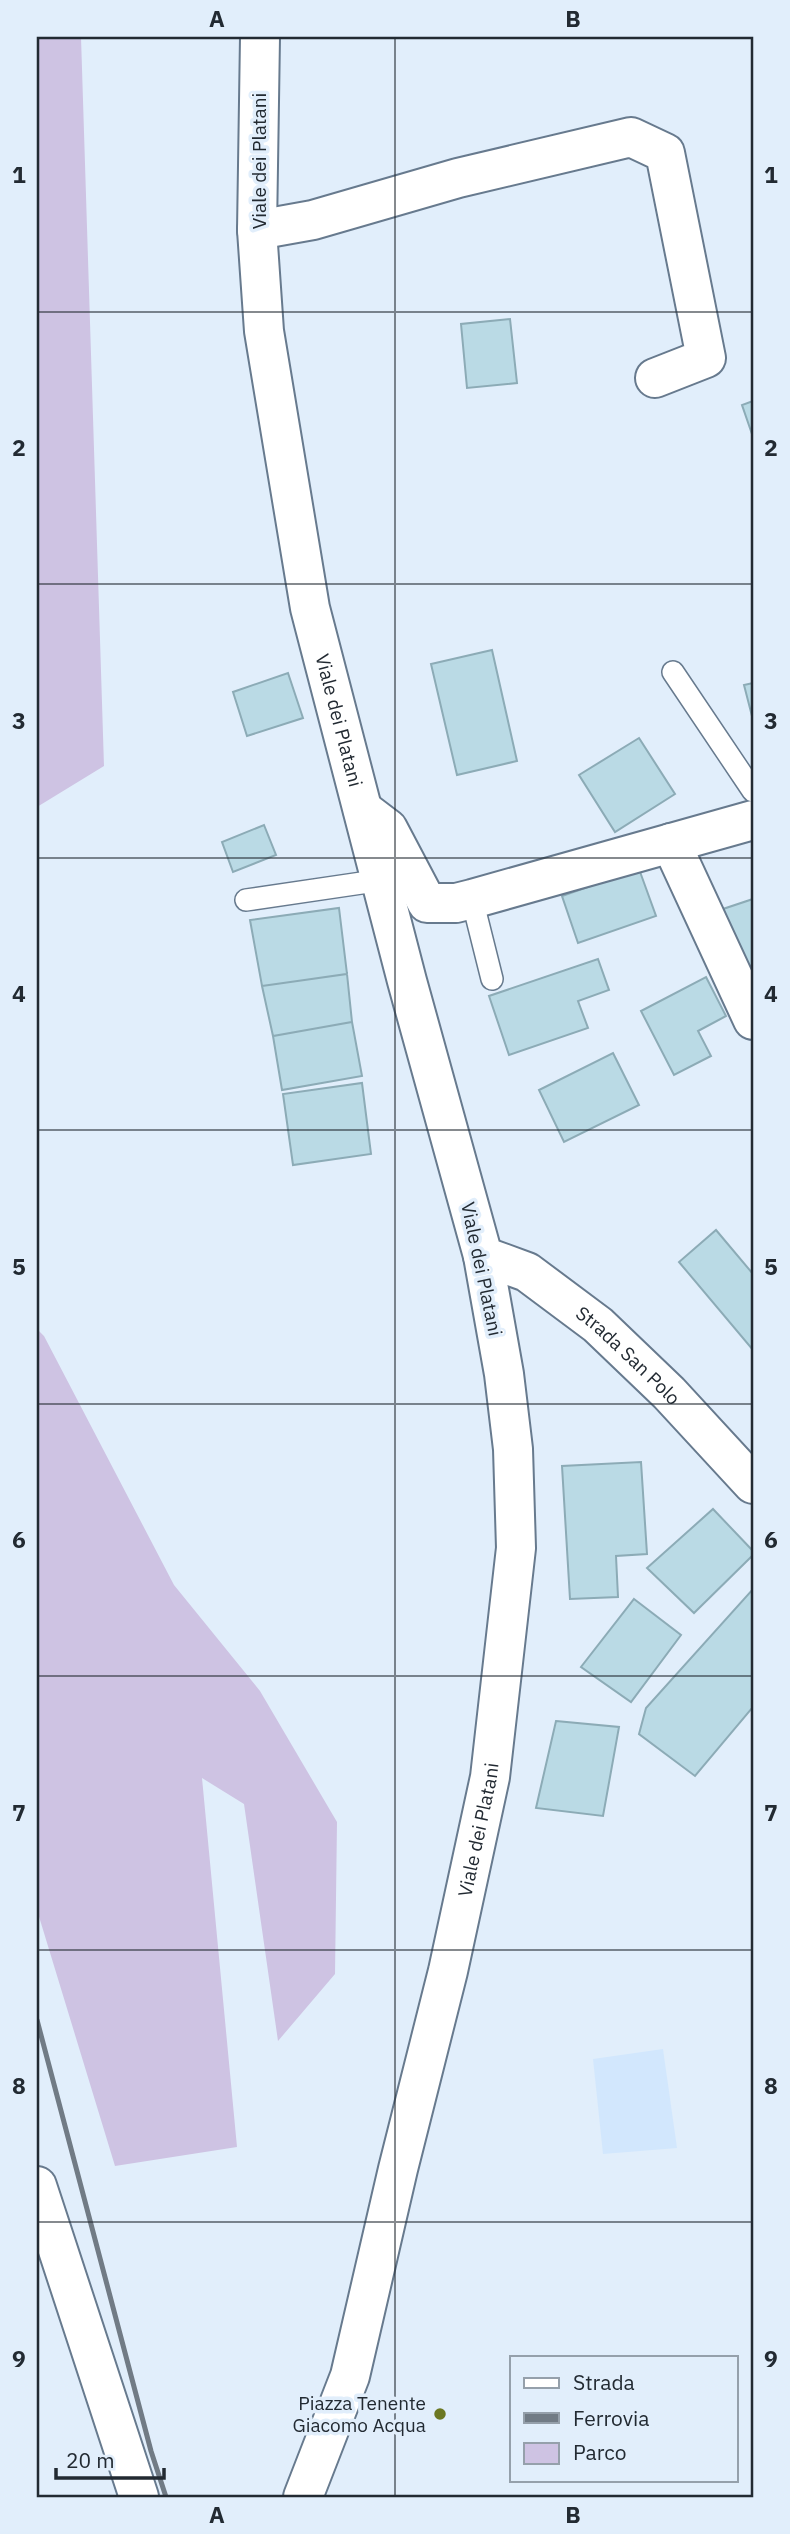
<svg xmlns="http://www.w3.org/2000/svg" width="790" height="2534" font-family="'IBM Plex Sans',sans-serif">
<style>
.built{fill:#d2e7fd}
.green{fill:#cec3e3}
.building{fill:#badae5;stroke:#8cabb6;stroke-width:2}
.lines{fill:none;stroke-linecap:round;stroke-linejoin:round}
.service-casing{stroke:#677a8e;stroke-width:24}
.minor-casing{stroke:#677a8e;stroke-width:42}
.tertiary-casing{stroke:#677a8e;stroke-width:42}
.service{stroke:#fff;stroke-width:21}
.minor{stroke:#fff;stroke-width:38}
.tertiary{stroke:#fff;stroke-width:38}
.rail{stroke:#717b85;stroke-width:5}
.grid{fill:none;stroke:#222a32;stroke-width:2;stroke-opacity:0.55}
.poi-dot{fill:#6b7722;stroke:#e1eefb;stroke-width:2.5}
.labels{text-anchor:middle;stroke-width:7;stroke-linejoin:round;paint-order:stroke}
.street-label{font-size:19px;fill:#222a32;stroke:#e1eefb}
.poi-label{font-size:19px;fill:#222a32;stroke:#e1eefb;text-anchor:end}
.neatline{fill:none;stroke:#222a32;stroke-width:2.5}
.grid-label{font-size:23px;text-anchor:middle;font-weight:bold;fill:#222a32}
</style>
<rect width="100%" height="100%" fill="#e1eefb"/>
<path class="built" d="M663 2049 677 2148 603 2154 593 2059Z"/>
<path class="green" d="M37 37H81L104 766 37 807Z
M37 1329 44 1336 174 1585 260 1691 337 1822 335 1974 278 2041 244 1804 202 1778 237 2147 115 2166 37 1910Z"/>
<path class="building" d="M510 319 517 383 467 388 461 324Z
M753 401V437L742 405Z
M492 650 517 761 457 775 431 664Z
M288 673 303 718 247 736 233 692Z
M753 683V720L744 685Z
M639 738 675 794 615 832 579 775Z
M264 825 276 855 233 872 222 842Z
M639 869 656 916 578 943 562 896Z
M753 899V965L744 968 723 909Z
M339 908 347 974 262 986 250 920Z
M598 959 609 990 578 1001 588 1028 509 1055 489 996Z
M347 974 352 1022 273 1036 262 986Z
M706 977 726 1016 698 1031 711 1056 674 1075 641 1011Z
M352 1022 362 1076 282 1090 273 1036Z
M613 1053 639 1105 564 1142 539 1090Z
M362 1083 371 1154 293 1165 283 1094Z
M716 1230 753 1274V1350L679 1262Z
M641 1462 647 1554 616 1556 618 1597 570 1599 562 1466Z
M713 1509 753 1551V1555L694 1613 647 1568Z
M753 1589V1707L695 1776 639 1734 646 1708Z
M634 1599 681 1635 631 1702 581 1667Z
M556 1721 619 1727 603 1816 536 1808Z"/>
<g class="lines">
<g class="service-casing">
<path id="service" d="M673 672 753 791
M472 899 492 979
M246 900 382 880"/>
</g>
<g class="minor-casing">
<g id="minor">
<path d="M257 230 313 220 458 178 631 137 665 153 706 358 655 378"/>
<path d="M363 810 388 829 427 903H456L472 899 753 820"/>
<path d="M671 843 753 1020"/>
<path d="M37 2186 139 2497"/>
<path id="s1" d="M303 2497 350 2376 398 2169 448 1971 490 1777 516 1548 513 1449 504 1374 483 1256"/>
</g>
</g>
<g class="tertiary-casing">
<g id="tertiary">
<path id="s2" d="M260 37 257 230 264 331 310 608 407 981 483 1256 527 1272 598 1325 669 1393 753 1484"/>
</g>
</g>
<use href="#service" class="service"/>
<use href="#minor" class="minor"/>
<use href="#tertiary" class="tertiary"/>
<path class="rail" d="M37 2020 151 2451 166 2497"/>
</g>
<path class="grid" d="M395 37V2497M37 312H753M37 584H753M37 858H753M37 1130H753M37 1404H753M37 1676H753M37 1950H753M37 2222H753"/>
<circle class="poi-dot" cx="440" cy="2414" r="7"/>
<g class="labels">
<g class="street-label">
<text transform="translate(259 161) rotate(-90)" y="7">Viale dei Platani</text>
<text dy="7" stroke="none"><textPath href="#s2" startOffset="691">Viale dei Platani</textPath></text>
<text transform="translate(482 1269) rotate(78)" y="7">Viale dei Platani</text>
<text dy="7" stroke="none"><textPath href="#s2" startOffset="1424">Strada San Polo</textPath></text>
<text dy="7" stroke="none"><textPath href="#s1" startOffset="691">Viale dei Platani</textPath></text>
</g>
<g class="poi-label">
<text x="426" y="2410">Piazza Tenente<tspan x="426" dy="22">Giacomo Acqua</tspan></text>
</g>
</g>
<rect width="790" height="2534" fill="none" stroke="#e1eefb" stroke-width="77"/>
<rect x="510" y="2356" width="228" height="126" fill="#e1eefb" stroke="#95a0ab" stroke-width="2"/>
<rect x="524" y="2378" width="35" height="10" fill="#ffffff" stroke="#95a0ab" stroke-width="2"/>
<text x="573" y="2390" font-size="21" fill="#222a32">Strada</text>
<rect x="524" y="2413" width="35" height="10" fill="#717b85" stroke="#95a0ab" stroke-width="2"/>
<text x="573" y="2426" font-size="21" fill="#222a32">Ferrovia</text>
<rect x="524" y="2443" width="35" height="21" fill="#cec3e3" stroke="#95a0ab" stroke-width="2"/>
<text x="573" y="2460" font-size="21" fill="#222a32">Parco</text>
<path d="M56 2468v10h108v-10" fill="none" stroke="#222a32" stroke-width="3.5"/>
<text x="66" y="2468" font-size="21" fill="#222a32" stroke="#e1eefb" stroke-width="5" paint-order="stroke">20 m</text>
<rect x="38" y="38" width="714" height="2458" class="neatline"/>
<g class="grid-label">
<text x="217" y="27">A</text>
<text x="573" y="27">B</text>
<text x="19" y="183">1</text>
<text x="771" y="183">1</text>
<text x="19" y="456">2</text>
<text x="771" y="456">2</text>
<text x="19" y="729">3</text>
<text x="771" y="729">3</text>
<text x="19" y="1002">4</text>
<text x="771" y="1002">4</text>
<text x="19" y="1275">5</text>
<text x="771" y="1275">5</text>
<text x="19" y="1548">6</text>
<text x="771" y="1548">6</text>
<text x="19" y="1821">7</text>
<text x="771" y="1821">7</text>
<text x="19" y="2094">8</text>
<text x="771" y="2094">8</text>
<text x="19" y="2367">9</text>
<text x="771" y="2367">9</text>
<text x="217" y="2523">A</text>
<text x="573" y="2523">B</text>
</g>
</svg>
